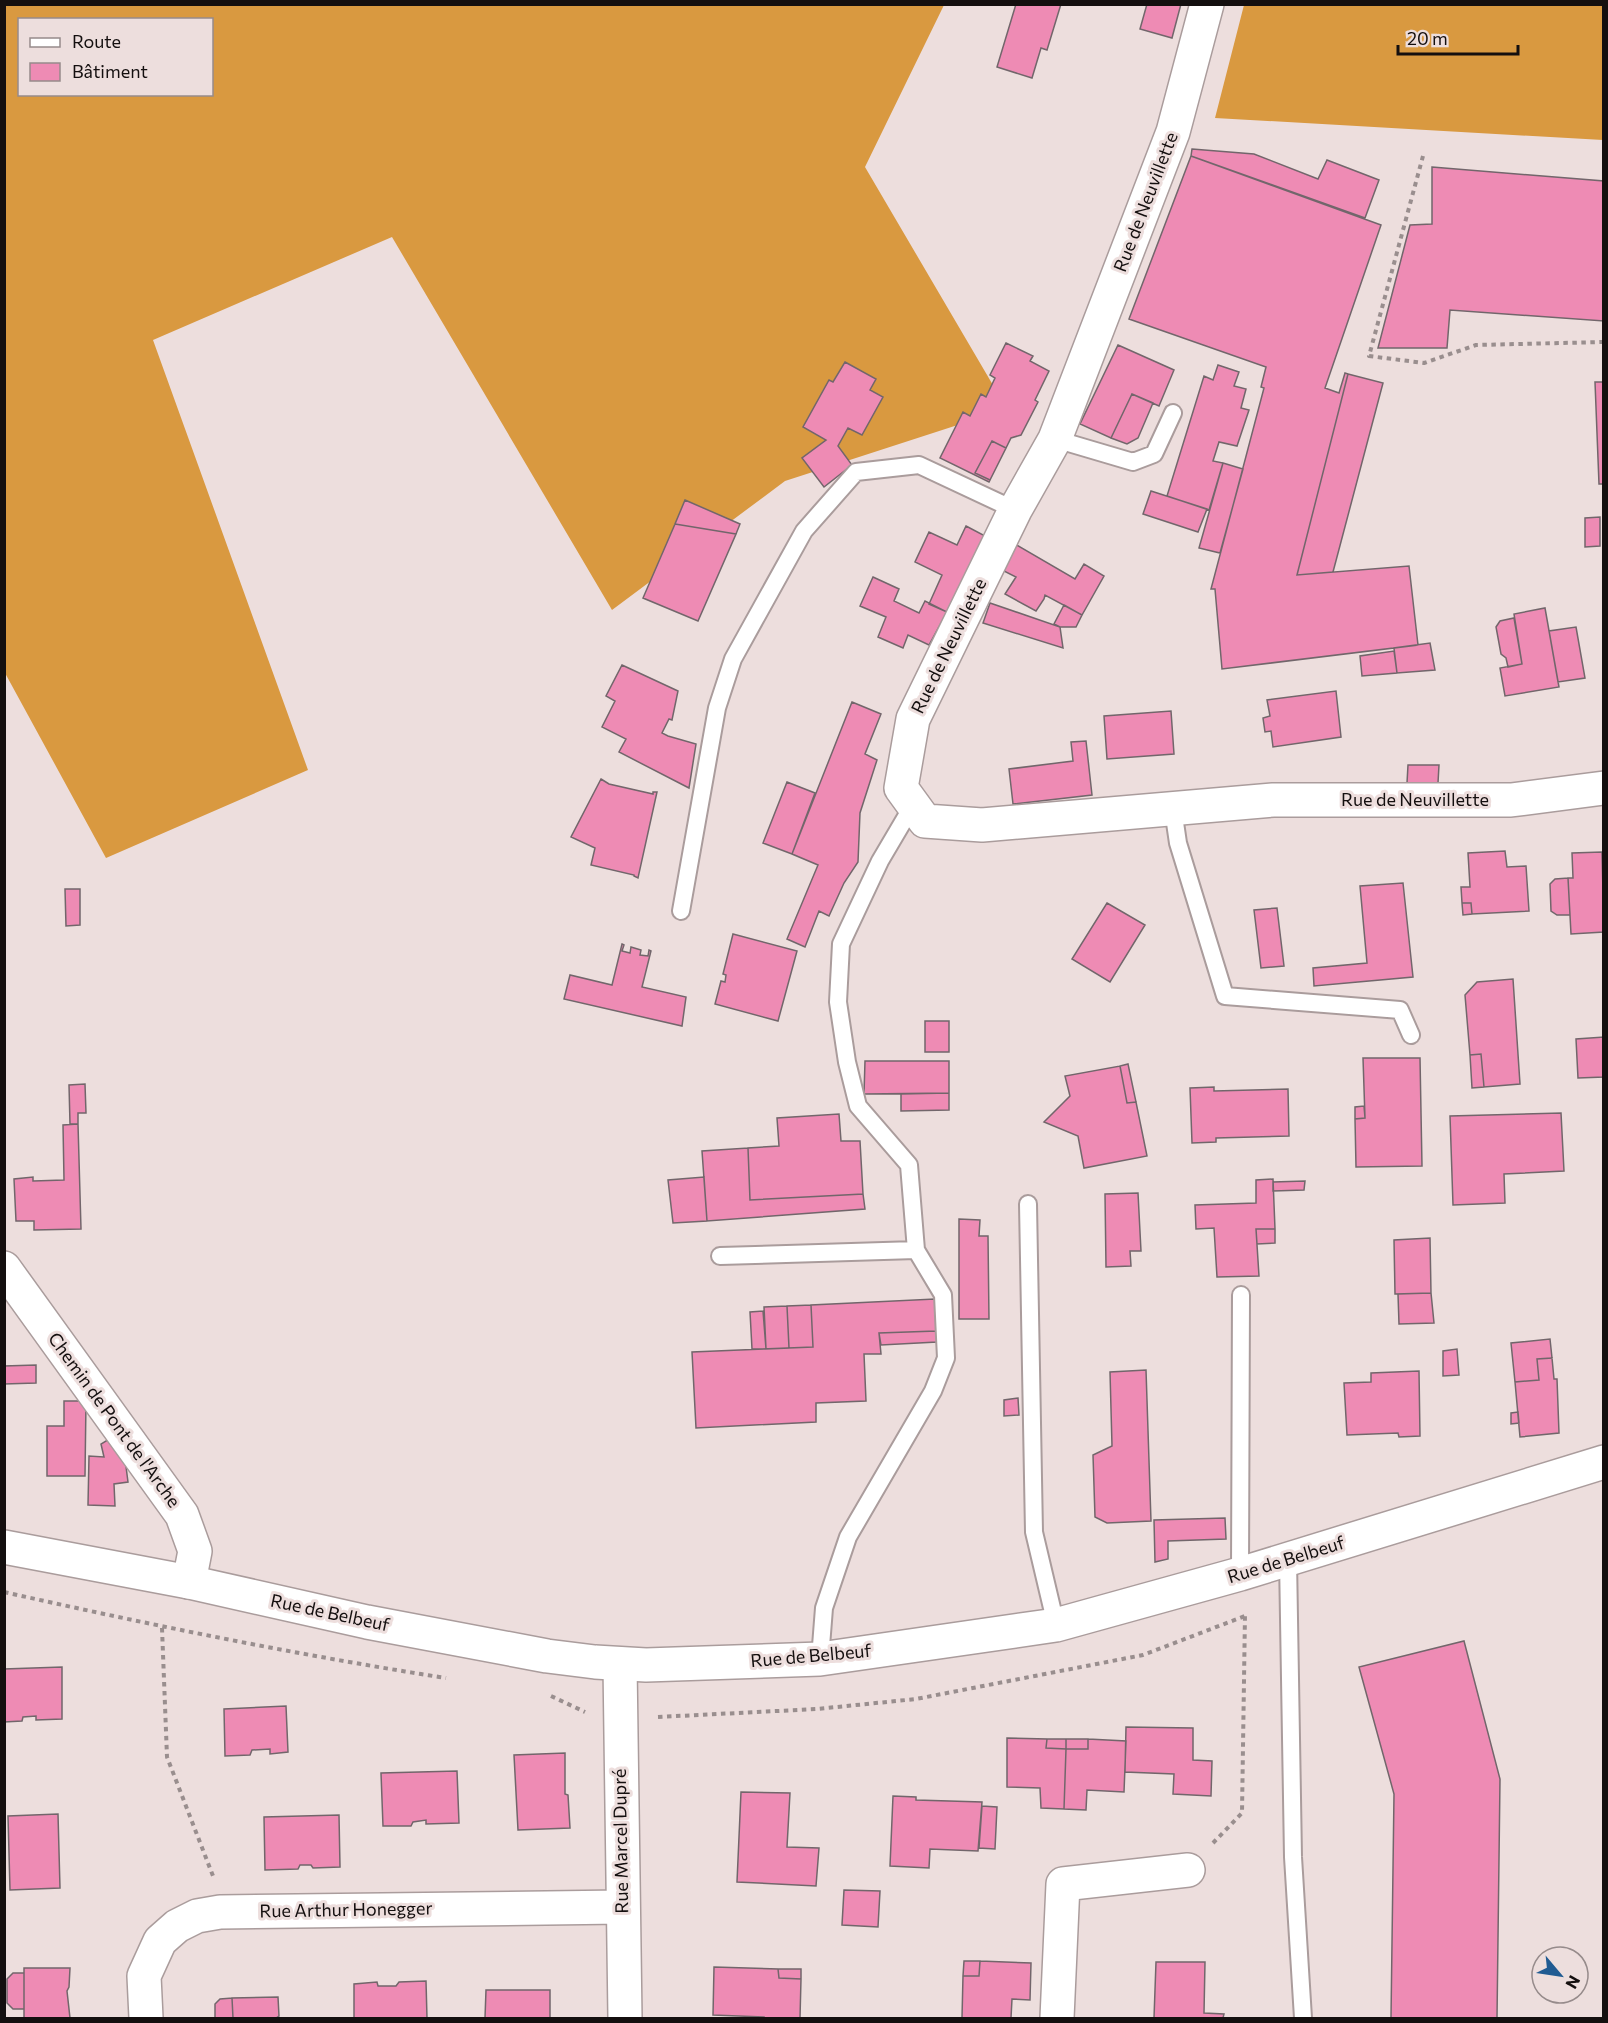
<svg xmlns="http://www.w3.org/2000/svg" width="1608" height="2023" font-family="Commissioner,sans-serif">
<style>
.forest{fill:#d99940;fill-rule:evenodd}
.building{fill:#ee8bb4;stroke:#72666b;stroke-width:1.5}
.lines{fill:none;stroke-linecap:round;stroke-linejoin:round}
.service-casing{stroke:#aa9c9c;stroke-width:20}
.minor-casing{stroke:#aa9c9c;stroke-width:36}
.tertiary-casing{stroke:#aa9c9c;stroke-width:36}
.path{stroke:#998e8e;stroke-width:4;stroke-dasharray:4.5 4.5;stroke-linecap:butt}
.service{stroke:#fff;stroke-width:16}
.minor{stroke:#fff;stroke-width:33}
.tertiary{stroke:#fff;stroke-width:33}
.labels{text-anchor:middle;stroke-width:6;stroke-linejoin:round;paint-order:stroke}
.street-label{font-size:18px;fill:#140f0f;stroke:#eddedd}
</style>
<rect width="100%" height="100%" fill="#eddedd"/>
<path class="forest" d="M4 5H944L865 167 1007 409 785 481 612 610 392 237 153 340 308 770 106 858 5 673ZM20 20H212V94H20Z
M1244 5H1603V140L1215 118Z"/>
<path class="building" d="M1016 4H1061L1047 50 1041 48 1032 78 997 67Z
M1147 4H1181L1172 38 1140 29Z
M1192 149 1254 154 1318 179 1327 160 1379 180 1365 218 1191 156Z
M1191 156 1381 225 1325 388 1339 393 1345 373 1348 374 1297 575 1409 566 1418 645 1222 669 1215 589H1211L1264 388 1261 387 1266 367 1129 319Z
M1432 167 1604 181V321L1450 310 1447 348H1378L1410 225 1432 224Z
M1006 343 1033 356 1030 361 1049 371 1035 400 1038 402 1021 435 1011 438 1006 448 992 441 975 473 990 480 989 482 940 458 963 412 970 416 981 394 986 397 995 378 990 375Z
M1118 345 1174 370 1159 406 1132 394 1111 438 1080 424Z
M845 362 876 379 870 390 883 397 862 435 848 428 838 446 852 465 824 487 802 458 826 440 803 427 829 380 833 382Z
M1218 365 1239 372 1234 386 1246 389 1241 408 1249 410 1237 446 1219 442 1213 461 1223 463 1209 510 1167 496 1204 376 1213 380Z
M1348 374 1383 383 1333 572 1297 575Z
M1595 382H1604V484H1599Z
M1132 394 1153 403 1138 438 1127 444 1111 438Z
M992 441 1006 448 990 480 975 473Z
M1223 463 1243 469 1220 553 1199 548Z
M1151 491 1207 509 1198 532 1143 514Z
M685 500 740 524 736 534 675 524Z
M1600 517V546L1585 547V518Z
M675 524 736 534 698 621 643 598Z
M966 526 987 537 947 612 929 604 942 575 915 562 929 532 957 545Z
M1015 544 1075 579 1084 564 1104 576 1082 615 1045 595 1044 599 1036 611 1005 594 1016 577 1000 569Z
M873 577 899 589 894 601 919 613 925 601 947 612 929 645 908 635 903 648 878 637 886 617 860 606Z
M990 603 1060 627 1063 648 983 623Z
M1064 605 1082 615 1076 627H1060L1054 624Z
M1545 608 1559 687 1505 696 1500 668 1522 664 1514 614Z
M1514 618 1522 664 1508 667 1506 658 1501 654 1496 627 1500 621Z
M1576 627 1585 678 1558 682 1549 631Z
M1430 643 1435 670 1397 673 1394 648Z
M1394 651 1397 673 1362 676 1360 656Z
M622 665 678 691 672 720 669 719 662 733 668 736 696 744 689 788 619 752 626 739 602 727 615 701 606 696Z
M1336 691 1341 737 1273 747 1271 731 1265 732 1263 718 1270 716 1267 700Z
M852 702 881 714 865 754 877 760 860 813 858 862 844 883 829 916 819 911 805 947 787 939 818 865 792 854Z
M1171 711 1174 754 1107 759 1104 716Z
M1086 741 1092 795 1013 804 1009 769 1073 761 1071 742Z
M1408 765H1439L1438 783H1407Z
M601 779 609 784 653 794V792H657L638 878 634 876V875L591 865 595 848 571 837Z
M787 782 815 793 792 854 763 843Z
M1505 851 1507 867 1526 866 1529 911 1472 914 1471 903H1462L1461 887H1470L1468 853Z
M1602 852 1604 932 1571 934 1568 878H1573L1572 853Z
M1568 878 1570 915H1557L1551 911 1550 884 1555 879Z
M1403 883 1413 977 1314 986 1313 968 1367 963 1360 886Z
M65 889H80V925L66 926Z
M1107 903 1145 925 1110 982 1072 959Z
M1462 903H1471L1472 914 1463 915Z
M1277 908 1284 966 1261 968 1254 910Z
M733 934 797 951 778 1021 715 1004 721 981 725 982 726 975 723 974Z
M622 944 624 945 622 951 630 953 631 947 641 950 640 955 648 956 649 950 651 951 642 987 686 997 682 1026 564 999 570 975 612 985Z
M1513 979 1520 1084 1484 1087 1481 1054 1470 1055 1465 995 1477 982Z
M925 1021H949V1052H925Z
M1604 1037V1077L1578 1078 1576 1039Z
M1481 1054 1484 1087 1472 1088 1470 1055Z
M1363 1058H1420L1422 1166 1356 1167 1355 1119 1365 1118Z
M865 1061H949V1093L864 1094Z
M1128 1064 1136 1102 1127 1103 1120 1066Z
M1120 1066 1127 1103 1136 1102 1147 1156 1084 1168 1078 1136 1044 1122 1070 1096 1065 1076Z
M85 1084 86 1113H78V1124H70L69 1085Z
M1214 1087V1091L1288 1089 1289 1136 1216 1138V1142L1192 1143 1190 1088Z
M949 1093V1110L901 1111V1094Z
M1364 1106 1365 1118 1355 1119V1107Z
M1561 1113 1564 1171 1504 1174 1505 1203 1453 1205 1450 1116Z
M839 1114 841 1141H860L863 1194 750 1200 748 1148 779 1146 777 1118Z
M78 1124 81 1229 34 1230V1221H16L14 1179 33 1177V1181L64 1180 63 1125Z
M748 1148 750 1200 863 1194 865 1209 707 1221 702 1151Z
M704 1177 707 1221 673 1223 668 1180Z
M1273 1179 1275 1229H1256L1259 1276 1217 1277 1214 1228 1196 1229 1195 1205 1256 1203V1180Z
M1305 1181 1304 1190 1273 1191V1182Z
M1138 1193 1141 1251H1130L1131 1266 1106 1267 1105 1194Z
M959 1219 980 1220 979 1236H988L989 1319H959Z
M1256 1229H1275V1243L1257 1244Z
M1430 1238 1431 1293 1395 1294 1394 1240Z
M1431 1293 1434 1323 1399 1324 1398 1294Z
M935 1299 936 1331 879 1333 881 1354H864L866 1401 816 1403V1422L696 1428 692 1352 813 1347 811 1305Z
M811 1305 813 1347 789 1348 787 1306Z
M787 1306 789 1348 766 1349 764 1307Z
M763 1311 766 1349H752L750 1312Z
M936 1331 937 1342 881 1345 879 1333Z
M1550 1339 1552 1358 1537 1359 1539 1380 1515 1382 1511 1343Z
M1457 1349 1459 1375 1443 1376V1351Z
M1552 1358 1554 1379H1557L1559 1433 1520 1437 1515 1382 1539 1380 1537 1359Z
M36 1365V1383L4 1384V1366Z
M1146 1370 1151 1521 1107 1523 1095 1517 1093 1455 1112 1446 1110 1372Z
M1419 1371 1420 1436 1399 1437 1398 1433 1347 1435 1344 1383 1371 1382V1373Z
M1018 1398 1019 1415 1004 1416V1400Z
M64 1401H86L85 1476H47V1426H64Z
M1518 1412 1519 1423 1511 1424V1413Z
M114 1436 125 1459 128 1482 114 1484 115 1506 88 1505 89 1456 104 1457 101 1444Z
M1225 1518 1226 1539 1168 1541V1559L1155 1562 1154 1520Z
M1464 1641 1500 1779 1497 2018H1391L1394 1794 1359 1667Z
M62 1667V1719L36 1720V1716L23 1717 22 1721 4 1722V1669Z
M286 1706 288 1752 270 1754V1749L252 1750 250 1755 225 1756 224 1709Z
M1126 1727 1193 1728V1760L1212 1761 1211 1796 1173 1794 1174 1774 1125 1772Z
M1007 1738 1047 1739 1046 1748 1066 1749 1064 1809 1041 1808 1040 1788 1007 1787Z
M1047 1739H1066V1749L1046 1748Z
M1066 1739H1088V1749H1066Z
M1088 1739 1126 1741 1124 1792 1087 1790 1086 1810 1064 1809 1066 1749H1088Z
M565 1753V1794L568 1795 570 1828 518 1830 514 1755Z
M457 1771 459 1823 426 1824V1820L413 1822 411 1826H383L381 1773Z
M741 1792 790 1793 787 1847 819 1848 816 1886 737 1882Z
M893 1796 916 1797V1800L982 1802 978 1851 930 1849 929 1868 890 1866Z
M982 1806 997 1807 995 1849 979 1848Z
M58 1814 60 1888 10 1890 8 1816Z
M339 1815 340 1867 313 1868 311 1865H300L298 1869 265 1870 264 1817Z
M844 1890 880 1891 878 1927 842 1925Z
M964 1961H980L979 1976H963Z
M980 1961 1031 1963 1030 2000 1012 1999 1011 2018H962L963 1976H979Z
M1156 1962H1205L1204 2013 1224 2014 1223 2018H1154Z
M714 1967 778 1969 779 1978 801 1979 800 2018H764V2017L713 2015Z
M24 1968H70L69 1987 67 1991 70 2018H24Z
M778 1969H801V1979L779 1978Z
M13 1973H24V2009H13L7 2003V1979Z
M426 1981 427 2018H354V1984L377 1982 378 1986H396L399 1982Z
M486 1990H550V2018H485Z
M278 1997 279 2016 276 2018H233L232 1998Z
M232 1998 233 2018H215V2004L220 1999Z"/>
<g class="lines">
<g class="service-casing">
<path id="service" d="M1055 439 1133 462 1154 454 1173 413
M1173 809 1178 843 1225 996 1400 1010 1411 1035
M681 911 717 708 733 659 804 531 856 472 919 465 1015 510
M1028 1204 1034 1532 1056 1625
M720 1256 916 1250 909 1165 858 1106 847 1062 838 1002 841 944 880 861 913 805
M1288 1559 1293 1857 1303 2018
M1240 1574 1241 1295
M820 1659 824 1608 848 1537 933 1391 946 1358 943 1295 916 1250"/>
</g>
<g class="minor-casing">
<path id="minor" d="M1207 4 1173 132 1055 439 1015 510 913 719 901 788 925 821 982 825 1273 800H1511L1604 788
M4 1268 182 1515 195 1551 189 1582
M620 1664 625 2018
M146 2018 144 1976 160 1941 177 1926 197 1916 220 1912 622 1907
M1057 2018 1063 1884 1188 1870"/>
</g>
<g class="tertiary-casing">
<path id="tertiary" d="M4 1547 189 1582 367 1622 547 1656 595 1662 646 1665 820 1659 1056 1625 1240 1574 1604 1462"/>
</g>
<path class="path" d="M1423 156 1369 356 1424 363 1476 345 1604 342
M4 1592C151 1625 298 1655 446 1678
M162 1628 167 1757 213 1876
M551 1696 585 1712
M658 1717 817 1709 916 1699 1143 1655 1245 1616
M1213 1843 1242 1813 1245 1614"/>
<use href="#service" class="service"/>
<use href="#minor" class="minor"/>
<use href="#tertiary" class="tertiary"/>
</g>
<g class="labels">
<g class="street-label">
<text transform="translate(1146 202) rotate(-69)" y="6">Rue de Neuvillette</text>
<text transform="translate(949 646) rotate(-64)" y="6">Rue de Neuvillette</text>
<text x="1415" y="806">Rue de Neuvillette</text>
<text transform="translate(114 1420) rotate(54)" y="6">Chemin de Pont de l'Arche</text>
<text transform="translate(1286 1560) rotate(-17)" y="6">Rue de Belbeuf</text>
<text transform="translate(330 1613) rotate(12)" y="6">Rue de Belbeuf</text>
<text transform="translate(811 1656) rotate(-5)" y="6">Rue de Belbeuf</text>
<text transform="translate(621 1841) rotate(-91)" y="6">Rue Marcel Dupré</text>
<text transform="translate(346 1910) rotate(-1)" y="6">Rue Arthur Honegger</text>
</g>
</g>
<rect width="1608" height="2023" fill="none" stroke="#140f0f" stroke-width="12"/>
<rect x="18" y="18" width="195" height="78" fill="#eddedd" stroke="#968b8b" stroke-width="1.5"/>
<rect x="30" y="38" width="30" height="9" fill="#ffffff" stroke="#968b8b" stroke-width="1.5"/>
<text x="72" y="48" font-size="18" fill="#140f0f">Route</text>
<rect x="30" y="63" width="30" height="18" fill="#ee8bb4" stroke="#968b8b" stroke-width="1.5"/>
<text x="72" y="78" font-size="18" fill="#140f0f">Bâtiment</text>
<g transform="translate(1560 1975) rotate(119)"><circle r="28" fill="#eddedd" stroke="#968b8b" stroke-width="1.5"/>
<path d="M0-4.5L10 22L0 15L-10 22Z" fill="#205b92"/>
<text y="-9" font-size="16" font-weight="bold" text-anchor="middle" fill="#140f0f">N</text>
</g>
<path d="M1398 45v9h120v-9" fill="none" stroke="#140f0f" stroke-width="3"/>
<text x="1407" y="45" font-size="18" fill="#140f0f" stroke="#eddedd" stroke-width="4.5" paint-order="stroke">20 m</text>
</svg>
